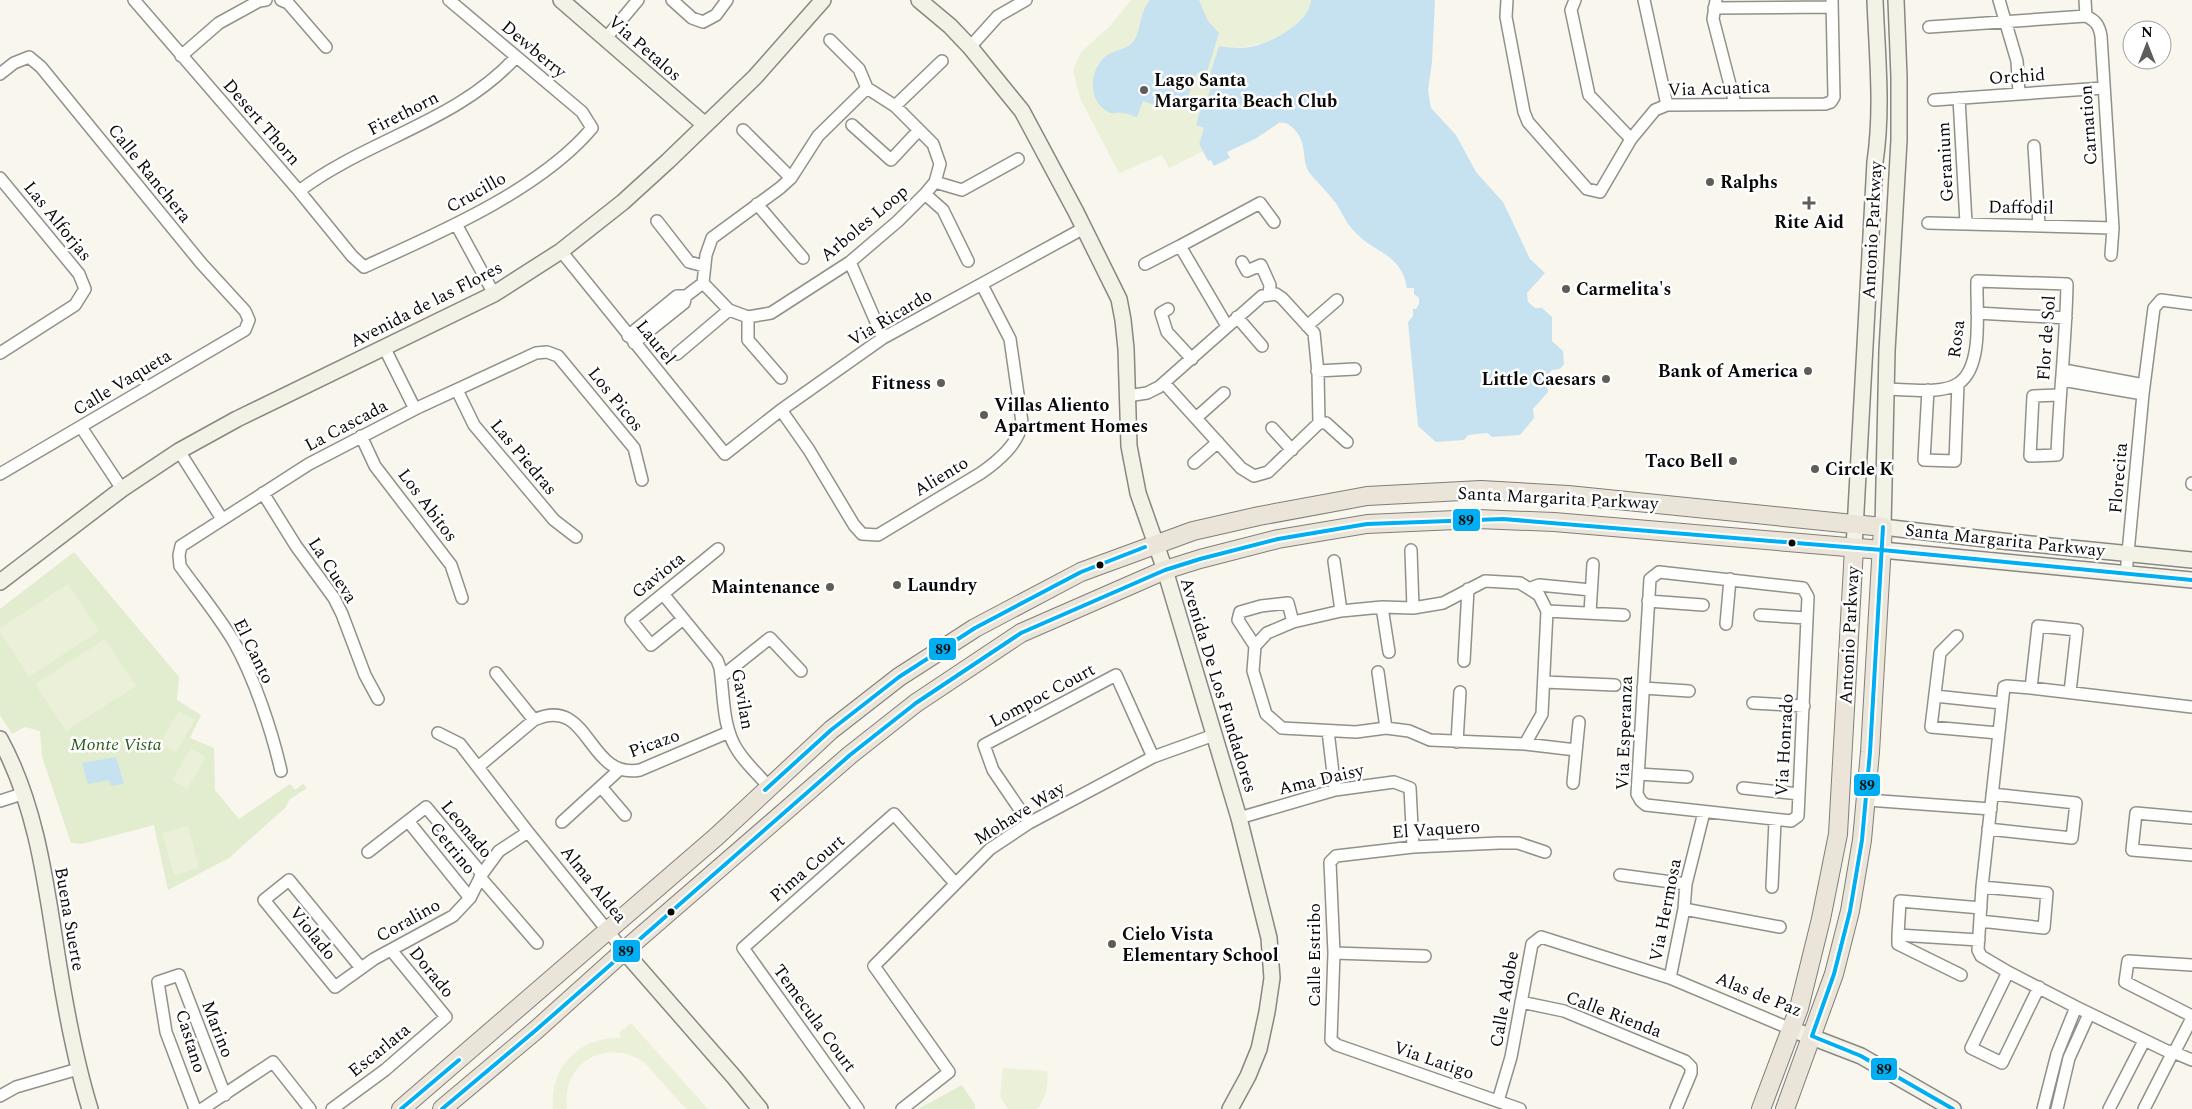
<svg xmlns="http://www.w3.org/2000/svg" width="2192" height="1109" font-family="Spectral,serif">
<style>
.green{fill:#e1edce}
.pitch{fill:#ebf0d8}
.water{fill:#c6e2f0}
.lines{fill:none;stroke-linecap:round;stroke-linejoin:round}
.street-casing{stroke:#92908c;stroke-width:14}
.secondary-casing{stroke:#888783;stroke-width:18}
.primary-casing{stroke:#7f7e7a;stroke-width:20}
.street{stroke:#fefefc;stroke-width:11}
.secondary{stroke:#f3f2e7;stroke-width:15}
.primary{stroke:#eae5d8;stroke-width:18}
.bus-1-casing{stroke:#fff;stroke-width:8}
.bus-1{stroke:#00aff2;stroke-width:4}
.poi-dot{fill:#5e5d59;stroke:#fff;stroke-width:2}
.bus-dot{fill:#0a0a0a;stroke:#fff;stroke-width:2}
.labels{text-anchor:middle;stroke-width:5;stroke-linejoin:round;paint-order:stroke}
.street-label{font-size:18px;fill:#0a0a0a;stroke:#fff}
.poi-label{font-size:18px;font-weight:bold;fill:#0a0a0a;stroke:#fff;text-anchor:start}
.park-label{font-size:18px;font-style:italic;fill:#2d5c1f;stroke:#fff}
.line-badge{stroke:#fff;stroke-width:2}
.pale-badge-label{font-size:14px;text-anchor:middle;font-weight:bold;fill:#111}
</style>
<rect width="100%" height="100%" fill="#f9f6ed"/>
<path class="green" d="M74 552 179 677 177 700 201 715 190 738 214 748 215 790 239 819 290 784 295 790 303 784 307 788 289 800 286 807 229 858 168 890 154 825 82 844 71 843 42 757 40 731 25 727 12 734 0 715V609Z
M962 1085 975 1105V1109H918Z"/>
<path class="pitch" d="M1131 0H1311C1310 22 1274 41 1255 45 1243 48 1231 48 1219 46L1209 77 1214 78 1205 106 1203 105 1196 124 1204 128 1199 144 1203 151 1169 168 1162 155 1119 173 1080 98 1073 70 1081 52 1110 26Z
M68 584 99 631 29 677 0 632V628Z
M105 639 136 686 66 731 35 684Z
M179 711 195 720 176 753 160 743Z
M191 748 206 757 187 789 172 780Z
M188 826 199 868 174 875 162 833Z
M631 1023 708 1109H686L644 1062C605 1037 561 1063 567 1109H553C549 1067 580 1036 621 1038L619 1033Z
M1003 1068 1047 1071C1049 1086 1046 1098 1037 1109H1008L1000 1097Z"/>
<path class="water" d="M1150 0H1199L1208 21 1219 33 1206 75 1197 73 1188 97 1183 96 1180 106 1160 100 1157 106 1143 101 1137 117C1132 116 1128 113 1122 113 1116 112 1114 115 1108 112 1087 100 1089 70 1106 56 1114 50 1126 50 1133 42 1142 31 1138 14 1150 0Z
M1311 0H1435L1432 62 1428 90 1431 108 1456 135 1476 172 1503 202 1530 259 1545 273 1527 293 1528 302 1535 308H1542L1552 317V341L1563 351 1564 364 1560 369 1552 370 1546 377 1548 392 1533 409 1534 418 1520 435 1492 437 1487 433 1468 435 1464 440 1436 442 1418 426 1408 322 1413 316V309H1416L1419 304V298L1414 294V288H1407C1401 252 1374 254 1354 231 1346 223 1342 212 1335 202 1328 193 1320 185 1312 176 1299 162 1310 145 1293 128 1288 123 1285 122 1279 123L1255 139 1227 152 1230 158 1214 166 1211 160 1208 161 1199 144 1204 128 1196 125 1202 105H1205L1214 78 1209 77 1219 46C1231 48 1243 49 1255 46 1274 41 1310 22 1311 0Z
M116 757 124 784 111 786 109 780 88 784 82 763Z"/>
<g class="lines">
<g class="street-casing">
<path id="street" d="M134 0 299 191 352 256 364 267C437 234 540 190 592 128L582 112 449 0
M281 0 288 3 326 47
M672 0 692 18 703 22 716 15 727 0
M1507 0 1506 17 1524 112 1528 122 1587 189 1600 192 1631 139 1655 110 1667 105 1825 104 1831 102 1834 97 1832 0
M1575 0 1571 10 1589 95 1631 139
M1644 0 1667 105
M1716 0 1713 19 1735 104
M1999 0 2017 61 2019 93
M2085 0 2086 16
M1714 8 1832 7
M1929 27 2086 16C2096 21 2099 25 2101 36L2113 228 2111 255
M606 38 638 0
M830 40 859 69 867 88
M970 47 998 16 1026 0
M181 56 219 23 259 1 266 0
M0 74 14 63 29 57 41 67 201 263 245 311 249 320 245 330 0 474
M867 88 895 106 933 144 940 164 935 182 925 194 898 221 850 262 771 313 748 317 729 310 703 283 706 255 712 238 780 188 791 178 818 136Z
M1959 98 1966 223
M1934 100 2103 88
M895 106 942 61
M852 125 891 160 919 130
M743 130 791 178
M2034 146 2039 225
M0 178 79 274 85 289 75 305 0 353
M935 182 962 190 1018 159
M299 191C368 139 457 122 516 57
M925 194 943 210 968 261
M757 204 803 258
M657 221 689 262 704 266
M1928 223 2113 228
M456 224 494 294
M1180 246 1260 203 1274 222
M561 251 725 454 781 410 883 338 1084 228
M850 262 883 338
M1242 262 1247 271 1261 265 1270 285 1269 294
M1145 264 1180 246 1227 326
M1168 309 1161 313 1167 332 1192 359
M1977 313 2066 318
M748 317V340L781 378
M1237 317 1262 346
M1307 326 1337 300
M628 336 677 296H686L703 283
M634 343 684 303 686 296
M384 347 415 409
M677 354 729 310
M2064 370 2144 385
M1317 371 1355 369
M2062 380 2143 394
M1887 389C1906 389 1943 395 1959 383 1984 366 1976 308 1977 281L2067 284C2066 341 2059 398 2057 455L2030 456 2033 396 2059 395
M457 390 474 425 554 520 576 537
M1928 390 1924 460 1955 461 1958 384
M1127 396 1147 393 1159 387 1262 296 1276 294 1282 298 1314 333 1318 373 1319 423 1268 472 1254 476 1241 468 1164 383
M781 410 809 450 854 525 862 534 878 535 981 473C998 461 1019 444 1022 422L1010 339 982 285
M1196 418 1224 393
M1319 423H1326L1347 442
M81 427 122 489
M1272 428 1292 450
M361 436 375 466 451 565 462 598
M179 451 222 519
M1194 463 1218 442
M2192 483V484
M263 493 296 546 334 598 342 614 365 675 378 699
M1411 550 1413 608
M1334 561 1341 611
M1659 572 1803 588 1808 597 1798 816 1791 821 1646 805 1641 801 1637 794 1650 579Z
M2126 574 2143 394 2154 308 2161 300 2192 304
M1531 588 1539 585 1591 590
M663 594 717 660 720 668C724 694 722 728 738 751 746 764 759 775 769 787
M1648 601 1703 605
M1382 607 1389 652
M1547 611 1624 615
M1590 613 1593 564
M1760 615 1807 618
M683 619 651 645 631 620 718 549
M1726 624 1730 579
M1957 636 1940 653 1931 727 1998 733
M1255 646 1238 620 1240 612 1261 606 1288 603 1293 622
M1464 661 1468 589
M1378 672 1386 728
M496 673 534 720
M721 677 770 638 801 671
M1544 682 1615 685
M1643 688 1689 691
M2031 688 2038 626 2077 630 2070 692
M1935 696 2001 703
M1753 703 1804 706
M2192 707 2031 688 2007 686 2004 687 1982 887 1978 950 1981 956 2008 972 2076 1007 2167 1051 2173 1052 2176 1049 2192 1018
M1328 731 1335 790
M438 733 460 744 528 832 624 951
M1457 742 1460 692
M1525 744 1542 714 1547 611 1539 595 1520 583 1485 581 1443 603 1413 608 1382 607 1341 611 1293 622 1267 633 1255 646 1253 671 1266 714 1282 728 1356 732 1386 728 1409 731 1430 740 1525 744 1576 750
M478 767 534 720C591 694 586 780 640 770L729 732
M281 771C272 731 254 677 234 642 218 615 198 591 180 566L179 555 181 546 309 464 415 409 536 353 547 352 558 356 634 448 642 480
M1638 774 1687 777
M1573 783 1579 722
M602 788 625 815
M1743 788 1799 794
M1867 800 1991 809
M0 801 25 793
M1239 818 1335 790 1394 782 1410 788 1413 847
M2192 818 2136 813 2132 850 2192 855
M408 821 470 898
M562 822 619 770
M1029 823 993 770 984 745 1116 675 1153 757
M1988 829 2072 838 2076 803 1992 794
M368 852 426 807 482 874
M1620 875 1686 884
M480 877 537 943
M1772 887 1775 821
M1684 909 1780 927
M1980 921 2044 928 2047 893 1982 887
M1898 935V944L1961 975
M1979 940 1898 935 1900 901 1981 908
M1334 953 1425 956
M2192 965 2128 961 2125 982 2192 1016
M361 968 289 880 264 900 335 987 374 959 453 916 470 898 482 874 499 851 528 832
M2008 972 1971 1048 2002 1063 2039 987
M1670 978 1684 909 1686 884 1704 812
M1521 1002 1564 1011 1685 1061 1691 1067V1073L1676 1109
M0 1096 16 1087 78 1069
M1498 1101 1511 1057 1532 944 1541 937 1670 978 1791 1029
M195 1109 166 1032 158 982 179 975 225 1095
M202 1109 273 1062 310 1109
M332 1109 385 1070 446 1017 391 950
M858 1109 743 948 894 814 954 882
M902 1109 949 1072 874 966 990 849 1029 823 1153 757 1214 735
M1520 1109 1337 1045 1331 1040 1334 953 1330 862 1336 856 1413 847 1499 843H1518L1545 852
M2043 1109 2057 1054 2076 1007
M2057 1109 2069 1058 2089 1014
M2109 1109 2144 1041
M2144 1109 2173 1052 2192 1060"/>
</g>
<g class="secondary-casing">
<path id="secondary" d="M561 0 704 124
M919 0 950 26 970 47 1022 111 1076 212 1119 299 1123 320 1126 349 1129 446 1138 493 1165 570 1239 818 1269 938 1272 978 1267 1012 1259 1049 1248 1076 1230 1109
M1896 0 1899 77V140L1887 351 1883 527 2002 541 2192 560
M1854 548 1875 162C1883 108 1877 55 1875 0
M1882 550 2192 580
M0 582 122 489 179 451 237 419 494 294 561 251 623 202 668 161 755 77 823 0
M0 739C37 807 46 885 58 961 66 1011 75 1060 90 1109
M624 951 734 1077 760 1109
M1791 1029 1861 1056 1953 1109"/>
</g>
<g class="primary-casing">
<path id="primary" d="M401 1109 716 837 831 730 899 677 975 628 1081 572 1193 531 1259 516 1367 496 1481 490 1568 495 1883 527 1870 752 1862 840 1850 911 1834 974 1785 1109
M442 1109 536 1030 624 951 850 755 916 703 1021 633 1165 570 1200 559 1278 539 1367 524 1478 519 1554 522 1882 550
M1761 1109 1799 1008 1821 919 1838 834 1854 548"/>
</g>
<use href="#street" class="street"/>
<use href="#secondary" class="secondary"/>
<use href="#primary" class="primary"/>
<g class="bus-1-casing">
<path id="bus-1" d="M765 790 831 730 899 677 975 628 1081 572 1145 547
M1812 1036 1834 974 1850 911 1862 840 1870 752 1883 527
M1812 1036 1861 1056 1953 1109
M401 1109 459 1060
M442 1109 536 1030 850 755 916 703 1021 633 1165 570 1200 559 1278 539 1367 524 1503 519 1882 550 2192 580"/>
</g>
<use href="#bus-1" class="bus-1"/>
</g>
<g class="poi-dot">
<circle cx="1144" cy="90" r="5"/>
<circle cx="1710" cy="182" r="5"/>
<path d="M1806.5 195.5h5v5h5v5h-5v5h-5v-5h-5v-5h5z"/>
<circle cx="1566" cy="289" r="5"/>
<circle cx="1808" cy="371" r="5"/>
<circle cx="1606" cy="379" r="5"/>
<circle cx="941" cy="383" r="5"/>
<circle cx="984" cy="415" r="5"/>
<circle cx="1733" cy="461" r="5"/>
<circle cx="1815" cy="469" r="5"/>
<circle cx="897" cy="585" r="5"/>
<circle cx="830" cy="587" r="5"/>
<circle cx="1112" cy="944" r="5"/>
</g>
<g class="bus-dot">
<circle cx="1792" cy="543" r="4.5"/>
<circle cx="1100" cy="565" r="4.5"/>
<circle cx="671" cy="912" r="4.5"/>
</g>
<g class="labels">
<g class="street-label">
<text transform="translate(645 48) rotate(41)" y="6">Via Petalos</text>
<text transform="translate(534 49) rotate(40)" y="6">Dewberry</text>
<text transform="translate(2017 76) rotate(-4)" y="6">Orchid</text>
<text transform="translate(1719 88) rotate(-2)" y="6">Via Acuatica</text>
<text transform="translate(403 113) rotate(-27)" y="6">Firethorn</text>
<text transform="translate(262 122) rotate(49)" y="6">Desert Thorn</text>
<text transform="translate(2088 125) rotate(-94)" y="6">Carnation</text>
<text transform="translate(1945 162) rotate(-93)" y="6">Geranium</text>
<text transform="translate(150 173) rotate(51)" y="6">Calle Ranchera</text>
<text transform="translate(476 192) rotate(-29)" y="6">Crucillo</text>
<text transform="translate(2021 207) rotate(1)" y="6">Daffodil</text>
<text transform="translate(58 221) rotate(51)" y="6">Las Alforjas</text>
<text transform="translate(864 223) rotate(-40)" y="6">Arboles Loop</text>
<text transform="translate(1872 230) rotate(-87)" y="6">Antonio Parkway</text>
<text transform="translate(426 304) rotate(-27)" y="6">Avenida de las Flores</text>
<text transform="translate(890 317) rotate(-31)" y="6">Via Ricardo</text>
<text transform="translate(2046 338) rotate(-86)" y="6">Flor de Sol</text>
<text transform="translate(1956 339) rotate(-83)" y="6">Rosa</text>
<text transform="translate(656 342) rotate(51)" y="6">Laurel</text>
<text transform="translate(122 382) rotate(-31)" y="6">Calle Vaqueta</text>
<text transform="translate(616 399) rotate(51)" y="6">Los Picos</text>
<text transform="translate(346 425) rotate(-28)" y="6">La Cascada</text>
<text transform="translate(524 457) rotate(50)" y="6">Las Piedras</text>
<text transform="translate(941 476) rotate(-31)" y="6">Aliento</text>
<text transform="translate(2118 478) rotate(-85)" y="6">Florecita</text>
<text transform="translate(1558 498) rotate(3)" y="6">Santa Margarita Parkway</text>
<text transform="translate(428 505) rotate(53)" y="6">Los Abitos</text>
<text transform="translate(2005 540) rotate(6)" y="6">Santa Margarita Parkway</text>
<text transform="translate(333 570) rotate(57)" y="6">La Cueva</text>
<text transform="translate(658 575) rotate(-39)" y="6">Gaviota</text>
<text transform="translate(1849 635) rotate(-87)" y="6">Antonio Parkway</text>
<text transform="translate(254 651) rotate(64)" y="6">El Canto</text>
<text transform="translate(1219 685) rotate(73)" y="6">Avenida De Los Fundadores</text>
<text transform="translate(1042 695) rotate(-28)" y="6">Lompoc Court</text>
<text transform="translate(743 699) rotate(80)" y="6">Gavilan</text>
<text transform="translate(1624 733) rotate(-88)" y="6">Via Esperanza</text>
<text transform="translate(654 743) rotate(-20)" y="6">Picazo</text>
<text transform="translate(1784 745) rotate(-87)" y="6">Via Honrado</text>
<text transform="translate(1321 779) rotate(-13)" y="6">Ama Daisy</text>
<text transform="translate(1019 813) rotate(-32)" y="6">Mohave Way</text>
<text transform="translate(467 829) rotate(50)" y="6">Leonado</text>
<text transform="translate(1436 829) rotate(-4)" y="6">El Vaquero</text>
<text transform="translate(453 848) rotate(51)" y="6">Cetrino</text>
<text transform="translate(807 868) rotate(-41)" y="6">Pima Court</text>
<text transform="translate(594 884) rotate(51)" y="6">Alma Aldea</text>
<text transform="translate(1665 910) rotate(-79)" y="6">Via Hermosa</text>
<text transform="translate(70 919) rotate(80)" y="6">Buena Suerte</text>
<text transform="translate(408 920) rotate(-29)" y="6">Coralino</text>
<text transform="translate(313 933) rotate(51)" y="6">Violado</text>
<text transform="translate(1314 955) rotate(-90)" y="6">Calle Estribo</text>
<text transform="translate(432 972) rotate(51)" y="6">Dorado</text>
<text transform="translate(1759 994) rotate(22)" y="6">Alas de Paz</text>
<text transform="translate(1504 999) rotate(-80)" y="6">Calle Adobe</text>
<text transform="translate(1614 1014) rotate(21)" y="6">Calle Rienda</text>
<text transform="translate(815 1018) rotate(54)" y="6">Temecula Court</text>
<text transform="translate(218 1029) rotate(69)" y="6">Marino</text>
<text transform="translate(191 1041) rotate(73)" y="6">Castano</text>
<text transform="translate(379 1050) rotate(-39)" y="6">Escarlata</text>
<text transform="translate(1434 1060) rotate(19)" y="6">Via Latigo</text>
</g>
<g class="poi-label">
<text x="1154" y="86">Lago Santa<tspan x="1154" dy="21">Margarita Beach Club</tspan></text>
<text x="1720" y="188">Ralphs</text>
<text x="1809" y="228" text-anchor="middle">Rite Aid</text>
<text x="1576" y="295">Carmelita's</text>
<text x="1798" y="377" text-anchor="end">Bank of America</text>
<text x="1596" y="385" text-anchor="end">Little Caesars</text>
<text x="931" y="389" text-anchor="end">Fitness</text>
<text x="994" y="411">Villas Aliento<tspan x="994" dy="21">Apartment Homes</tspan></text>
<text x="1723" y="467" text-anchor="end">Taco Bell</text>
<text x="1825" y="475">Circle K</text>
<text x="907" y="591">Laundry</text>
<text x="820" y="593" text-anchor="end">Maintenance</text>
<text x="1122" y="940">Cielo Vista<tspan x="1122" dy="21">Elementary School</tspan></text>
</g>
<g class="park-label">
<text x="116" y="750">Monte Vista</text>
</g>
</g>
<g class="line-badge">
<rect x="1452" y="508" width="29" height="24" rx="5" fill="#00aff2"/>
<rect x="928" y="637" width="29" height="24" rx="5" fill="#00aff2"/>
<rect x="1853" y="773" width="28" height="24" rx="5" fill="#00aff2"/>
<rect x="612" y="939" width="29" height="24" rx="5" fill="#00aff2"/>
<rect x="1870" y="1057" width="28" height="24" rx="5" fill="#00aff2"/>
</g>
<g class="pale-badge-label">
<text x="1466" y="525">89</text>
<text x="943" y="654">89</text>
<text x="1867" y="790">89</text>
<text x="626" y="956">89</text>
<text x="1884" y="1074">89</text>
</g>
<g transform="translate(2147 45)"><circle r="24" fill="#ffffff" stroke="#9d9d9d"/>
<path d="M0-4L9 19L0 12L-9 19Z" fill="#5e5d59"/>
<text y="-8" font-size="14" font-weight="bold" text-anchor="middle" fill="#0a0a0a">N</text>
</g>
</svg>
